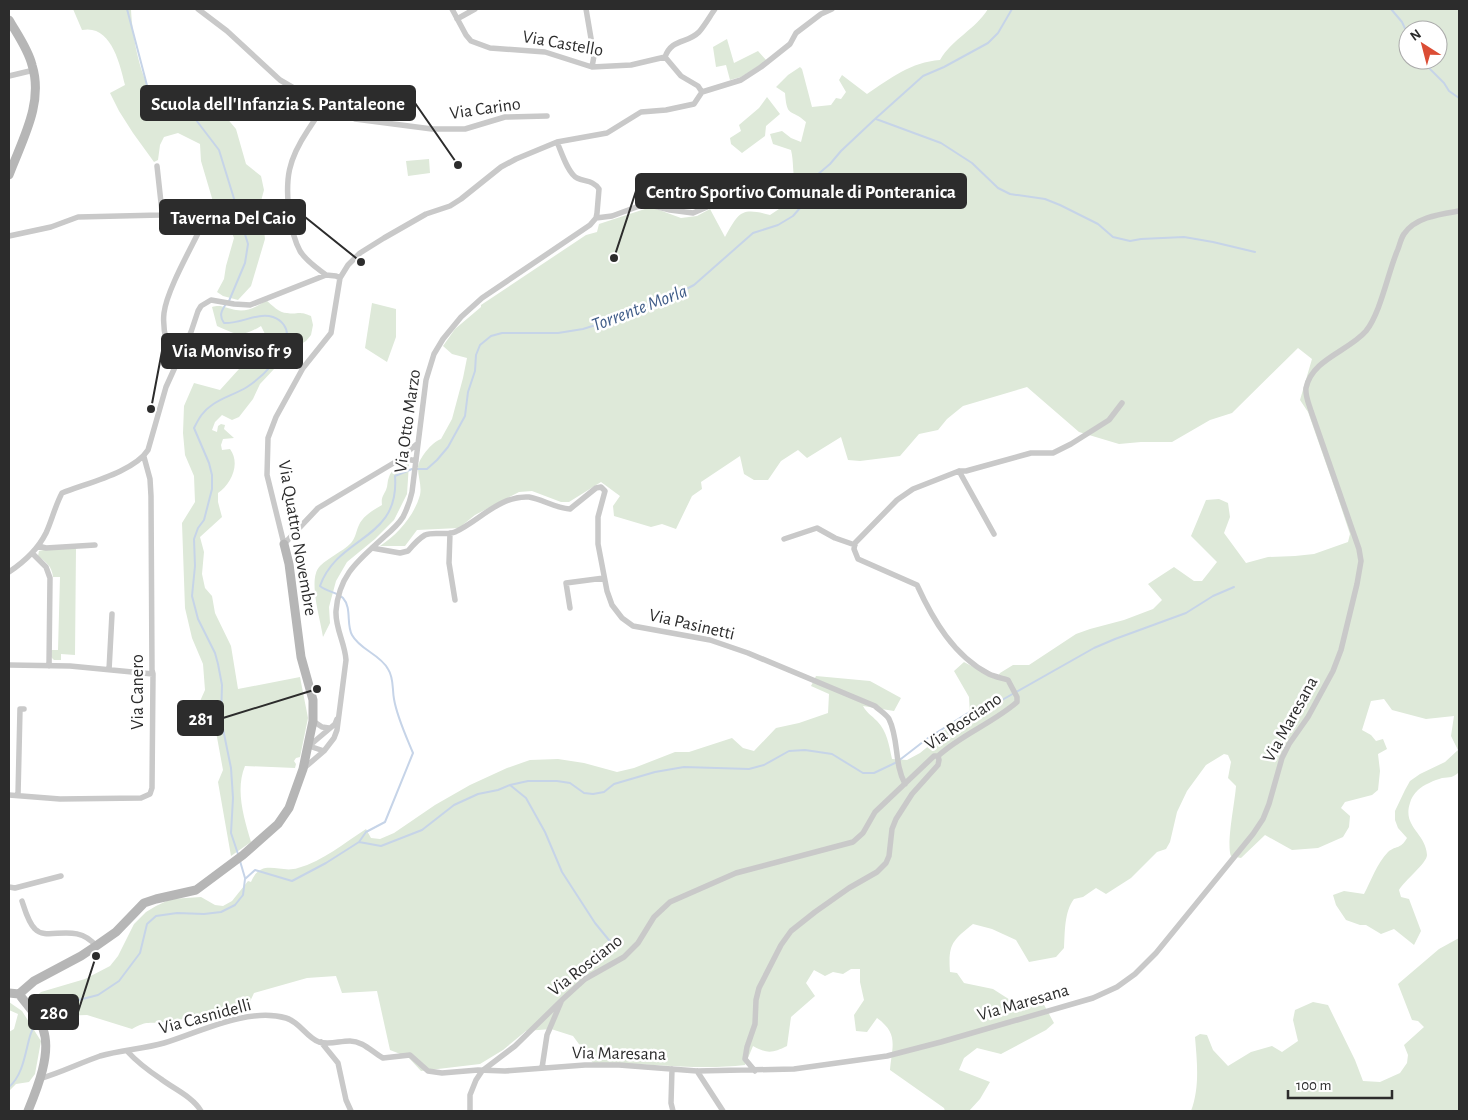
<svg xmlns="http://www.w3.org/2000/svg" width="1468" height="1120" font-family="'Alegreya Sans',sans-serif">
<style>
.green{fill:#dee9d9;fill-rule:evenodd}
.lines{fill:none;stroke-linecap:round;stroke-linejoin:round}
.stream{stroke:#c6d4e8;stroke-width:2}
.street{stroke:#c9c9c9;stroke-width:5.5}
.secondary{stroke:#b6b6b6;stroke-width:9}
.labels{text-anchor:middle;stroke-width:5;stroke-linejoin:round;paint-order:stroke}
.street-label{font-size:18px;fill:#2c2c2c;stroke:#fff}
.water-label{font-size:19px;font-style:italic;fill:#3f5c88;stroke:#fff}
.leader{fill:none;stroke:#2c2c2c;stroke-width:2}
.callout-dot{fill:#2c2c2c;stroke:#fff;stroke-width:2}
.callout{fill:#2c2c2c;stroke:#2c2c2c;stroke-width:2}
.callout-label{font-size:19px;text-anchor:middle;font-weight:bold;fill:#fff}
</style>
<rect width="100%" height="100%" fill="#fff"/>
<path class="green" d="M73 9H131C132 35 140 82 158 102 164 108 173 113 181 117L204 91 236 129 246 164 261 176 264 190 261 201 265 239 251 286 238 300 223 296 217 292 224 279 226 266 234 238 225 216 214 205 201 161 200 144 178 133 164 137 160 145 158 160 154 162 133 133 119 111 110 93 125 85C120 64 111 24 82 30Z
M988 9H1459V772C1453 778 1450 777 1442 778 1435 780 1423 785 1418 790 1414 794 1411 798 1410 803 1402 827 1426 833 1427 855 1427 863 1405 880 1399 890L1401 897 1409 899 1421 931 1414 945 1394 929 1381 934 1366 925H1360L1346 920 1336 905 1333 895 1344 891 1364 894C1371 881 1377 863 1388 852 1396 845 1400 850 1407 838L1398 828 1395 820V811L1405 790 1410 781 1420 774 1445 762 1458 750 1451 736 1454 716 1426 719 1392 710 1384 699 1371 701 1362 730 1371 735 1376 741 1383 739 1387 749 1378 754 1380 771 1378 790 1372 795 1345 802 1341 808 1350 816 1349 827 1343 837 1318 848 1292 850 1265 835 1241 858 1231 856C1226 844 1235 802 1236 786L1228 778 1231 762 1228 755 1224 754 1206 765 1187 791 1177 812 1170 842 1166 849 1157 852 1131 878 1106 894 1096 888 1083 897 1074 899C1064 912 1065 933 1064 948L1056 957 1029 962 1016 940 992 929 973 924C952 941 948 944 950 972L957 973 964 983 993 989 1021 1007 1043 1003 1054 1023 1046 1030 1001 1054 977 1048 964 1058 959 1070 990 1082 980 1099 969 1111H945L944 1108 890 1070C892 1046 899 1034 877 1018L867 1032 856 1031 854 1015 864 1000 860 982V969H851L843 974 833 972 825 976 814 970 806 983 815 996 791 1017 787 1046C773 1053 767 1054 753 1046L745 1065C695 1071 643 1062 593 1063L573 1036 551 1029 526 1031 503 1050 480 1064 421 1071 408 1057 390 1050 377 991 342 993 336 976 307 978 254 993 247 1008C220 1015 193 1017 165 1022 150 1024 147 1020 132 1029L87 1015 57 1016 34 998 41 992 85 979 110 966 118 956 134 924 146 912 156 906 171 899 201 897 215 905 223 906 232 901 248 881 251 882C261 857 280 874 298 868 323 861 344 843 366 829L371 838 380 839 394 833 435 805 470 785 507 768 530 760 558 759 584 763 617 772 634 768 675 752H689L732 738 743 748 754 751 776 728 799 723 828 713 829 694 811 686 816 676 870 681 901 698 894 711 863 706C867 713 871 715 877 721 887 731 889 745 892 759L907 760 920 753 931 744 936 735 970 715 969 697 954 671 964 662 996 679 1000 673 1013 665H1029L1076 634 1090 629 1124 620 1153 609 1162 600 1148 584 1174 567 1194 581H1202L1217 562 1191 536 1206 500 1219 499 1228 503 1230 517 1224 533 1246 563 1268 557 1295 556 1314 554 1348 542 1350 534 1337 495 1308 412 1300 400 1312 359 1298 348 1232 413 1210 420 1172 442H1141L1119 444 1079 432 1027 387 963 406 947 419 938 430 919 434 900 456 860 461 848 460 841 437 807 458 798 450 781 461 768 480H754L744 474 740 456 701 482 702 489 692 496 676 529 662 524 651 527 614 516 613 506 620 496 601 482 569 502H561L532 491 519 492 475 515 459 528 417 530 405 546H380C398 534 414 516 420 495 422 486 418 477 418 468 418 459 432 442 441 439L452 419 463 378 467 358 452 354 443 346 455 329 481 307V305L586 235 597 232 599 224 651 207 681 218 697 216 710 209 725 237C739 212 741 207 770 215L785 205 788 196 796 186C792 173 794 162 791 150L773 144 770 134 782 131 791 138 801 142 806 122C791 108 787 119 785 93L776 87 788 75 800 67 802 69 812 107 831 105 836 98 841 99 846 92 839 80 842 75 867 94C891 78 911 62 940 60 953 38 975 30 988 9ZM1408 30H1438V60H1408Z
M727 39 734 63 758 51 767 61 741 77 730 80 726 65 716 67 713 47Z
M767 97 780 114 766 126 765 136 742 153 731 144 730 138 741 131 739 125 759 108Z
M429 159 430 173 408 176 406 161Z
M266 300C272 305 279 313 287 313 299 315 297 310 311 316L313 325 311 335 306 341 293 349 275 368 260 384 253 399 239 417 232 420 222 415 215 422 212 430 217 432 218 426 221 424 225 425 224 429 234 438 223 439 221 445 222 450 230 449C241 464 231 484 218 493V502L222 517 200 537 204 552 202 574 205 588 212 596 215 613 231 646 238 689 300 677 308 718 300 757 296 758 294 761 296 764 295 768 245 766C235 790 244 818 251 842L231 856 218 782 223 770 212 710 208 708H197L205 690 203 664 192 638 185 608 182 523 195 502 194 476 185 455 183 433 184 406 194 383 220 390 267 338 261 326C241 338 237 335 217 326L212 307C221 304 226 308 236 310 247 312 257 307 266 300Z
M372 303 396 309V337L387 362 365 348Z
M409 464 407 494 394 520 375 539 347 562 336 581 329 607 330 623 323 637C321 620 307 579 320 566 329 557 342 552 351 543 356 537 356 531 359 525 363 516 373 510 382 505 381 498 383 496 386 490 388 486 387 481 389 477 391 469 401 465 409 464Z
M76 548 75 655 61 654V660H54L51 657V650H58L60 577H53C52 566 46 562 38 556L39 551 43 550Z
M1459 938V1111H1191C1200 1087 1197 1062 1195 1037L1200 1034 1207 1035 1213 1050 1228 1066 1251 1052 1272 1046 1282 1052 1298 1041 1293 1020 1295 1010 1313 1002 1328 1005 1355 1060 1363 1081 1380 1082 1400 1073 1407 1063 1408 1055 1404 1045 1424 1027 1418 1021 1412 1020 1398 984 1439 949Z
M9 1002 22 1011 41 1041 35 1074 29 1082 16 1084 9 1091V1032L14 1029 18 1014 9 1010Z"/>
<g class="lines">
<path class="stream" d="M127 9 149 93C161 109 174 113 193 116L219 150 248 244 245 263 229 301
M1391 9 1402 22 1408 35
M1421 60 1444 83 1449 91 1459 98
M876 119 941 143 972 163 998 188 1010 194 1045 199 1060 205 1098 224 1113 237 1130 241 1141 239 1184 237 1213 242 1255 252
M226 304C221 311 219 316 224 323 241 324 257 312 273 317 282 320 288 328 287 337 282 357 264 376 247 387 236 394 223 397 212 405 203 411 199 418 194 428L209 463 212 475V489L204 520 198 528 194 539 195 566 192 596 198 619 215 653 218 664 222 685 221 719 231 768 233 798 231 833 238 854
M417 469H427L437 460 448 447 465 416 468 392 475 371 476 355 480 345 491 336 502 333H558L583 329 615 319 623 314 671 297 694 285 753 233 778 225 793 216 800 208 804 191 810 181 830 164 841 151 875 119 923 76 944 67 988 43 998 33 1012 9
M510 785 528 781H557L570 783 584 793 593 794 604 792 614 784 655 772 684 767 749 769 764 765 789 751 805 750 832 754 863 773H874L897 762 928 738 971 711 1002 700 1094 648 1115 639 1186 613 1213 596 1234 587
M359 842 381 846 422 830 454 805 478 794 498 790 510 785 526 798 545 832 562 872 595 923 613 945
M240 861 245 878
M42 1019 63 1004 98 995 119 981 140 953 147 924 156 916 177 913 204 914 221 912 235 905 243 895 245 879 255 870 292 881 326 863 359 842 366 832 385 822 413 753C406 736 397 717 394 699 392 688 394 678 388 669 380 654 360 650 352 635 346 624 352 608 343 598 337 592 327 592 320 586 338 535 400 541 395 476L412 469
M9 1087C29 1070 25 1032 37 1024"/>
<path class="street" d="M198 9 227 31 280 80 316 101 321 106V111
M452 9 466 35 471 41 490 48 545 52 592 67 631 65 665 57 681 76 698 86 702 92
M586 9 594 56 592 67
M457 19 475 9
M665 57C672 38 687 44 699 32 705 25 710 16 715 9
M9 76 34 70
M702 92 741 80 761 67 790 44 796 33 821 14 832 9
M596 218 612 216 642 205 654 206 670 210 693 213 707 207
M9 236 51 227 78 217 161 215 162 212 157 166
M326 275C317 268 306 261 300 251 294 240 291 226 289 214 285 178 288 160 308 130 314 121 319 112 327 105L336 106 355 119 432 129H465L505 117 547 116
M177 365C168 351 162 331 164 313 167 289 193 245 204 221
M418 443 397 461 318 508 284 544 267 475 268 438 276 417 303 368 331 333 340 278 348 265 360 253 384 238 426 214 450 206 461 199 501 167 516 159 557 142 607 133 641 112 666 110 694 104 702 92
M397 461 407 459 416 461
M959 471 994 534
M450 533 449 563 455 600
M784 539 817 528 835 538 855 545
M38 546 46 548 95 545
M372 548 400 553 408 551C413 545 418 539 425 535 434 531 446 536 455 532 479 521 500 495 529 497 542 499 555 508 570 509L596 488 601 487 605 491 598 517V544L607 591 612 605 622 618 633 626 710 640 748 653 875 706C879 710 886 714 889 719 899 739 894 764 905 784
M32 553 46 567 50 578 49 666
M9 572C24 562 38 549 46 533 52 520 55 506 62 493 87 483 134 472 148 450L166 387 191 332 198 311 201 306 211 300 234 304 250 305 326 275 336 276 340 278
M570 608 566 583 604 578
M9 665 70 666 153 674
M109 670 112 614
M313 721 322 727 329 728
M324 751 309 746 335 724 337 719
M303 769 324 751 334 738 337 730 346 660C345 643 335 628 336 611 339 574 359 560 384 537 391 531 398 525 403 517 407 509 410 501 412 492L426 380 434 354 443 339 461 317 482 298 590 225 596 218 597 213 599 189C593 180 585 182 577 178 568 174 561 151 557 142
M9 795 60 799 141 798 150 794 152 788 153 674 152 670 151 496 150 479 144 457
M18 795 20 709H24
M9 887 15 888 61 876
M22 901C25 910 28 922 35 929 47 942 76 921 96 946
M321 1042 338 1063 346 1100 351 1111
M127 1051C137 1062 149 1071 161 1079 174 1089 193 1097 201 1111
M542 1068 547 1035 561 1002
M672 1069 671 1103 673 1111
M697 1071 723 1111
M755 1071 745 1059 747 1047 755 1024 756 1000 759 988 781 945 791 931 815 912 849 888 877 872 886 863 889 856 892 829 896 819 912 794 938 765 939 760 938 756
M39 1079C60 1073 80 1063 100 1056 121 1050 143 1049 164 1043 200 1032 248 1007 286 1018 300 1022 306 1037 319 1042 330 1045 339 1041 350 1041 363 1041 372 1052 383 1058L410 1055 428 1071 442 1073 478 1070 505 1071 585 1065H619L697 1071 794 1069 887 1056 941 1042 1093 998 1117 987 1135 974 1156 953 1253 834 1263 819 1269 804 1282 758 1289 744 1308 717 1333 671 1341 650 1357 584 1361 561 1359 549 1311 411C1309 404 1305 396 1306 388 1312 359 1349 351 1366 331 1381 312 1388 272 1398 249 1400 244 1401 238 1404 234 1415 217 1441 214 1459 211
M470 1111V1095L476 1080 482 1071 515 1046 563 999 585 979 624 957 638 943 654 917 670 902 736 873 853 842 863 833 875 812 934 756H938C962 734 993 723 1017 702V697L1008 680C1002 678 995 677 989 674 954 656 933 620 917 585L858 559 854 549 855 543 897 500 913 489 959 471H966L1031 453H1053L1071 444 1109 420 1122 403"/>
<path class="secondary" d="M9 20C17 34 28 49 32 65 44 103 22 140 9 175
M9 993 19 994 34 981 81 956 96 946 116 932 144 903 156 899 196 890 243 855 278 824 289 808 303 769 313 721V700L301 657 289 564 284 544
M19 994C27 1005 38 1016 43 1029 52 1053 37 1089 28 1111"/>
</g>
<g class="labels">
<g class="street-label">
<text transform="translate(563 43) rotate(10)" y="6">Via Castello</text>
<text transform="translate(485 108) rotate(-8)" y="6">Via Carino</text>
<text transform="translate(407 421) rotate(-82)" y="6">Via Otto Marzo</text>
<text transform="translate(298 538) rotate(80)" y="6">Via Quattro Novembre</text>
<text transform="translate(692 624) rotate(13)" y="6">Via Pasinetti</text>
<text transform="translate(137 692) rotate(-90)" y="6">Via Canero</text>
<text transform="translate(1290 719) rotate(-61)" y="6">Via Maresana</text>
<text transform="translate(963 721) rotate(-34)" y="6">Via Rosciano</text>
<text transform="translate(585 965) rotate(-38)" y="6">Via Rosciano</text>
<text transform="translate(1023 1002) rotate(-16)" y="6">Via Maresana</text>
<text transform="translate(205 1016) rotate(-15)" y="6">Via Casnidelli</text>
<text transform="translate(619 1053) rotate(1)" y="6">Via Maresana</text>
</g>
<g class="water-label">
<text transform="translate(639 307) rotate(-21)" y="7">Torrente Morla</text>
</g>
</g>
<path class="leader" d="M458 165L415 103M614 258L636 191M361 262L305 217M151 409L162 351M317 689L223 718M96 956L78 1012"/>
<g class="callout-dot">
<circle cx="458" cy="165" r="5"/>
<circle cx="614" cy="258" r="5"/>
<circle cx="361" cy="262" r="5"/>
<circle cx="151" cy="409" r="5"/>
<circle cx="317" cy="689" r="5"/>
<circle cx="96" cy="956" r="5"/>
</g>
<g class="callout">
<rect x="141" y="86" width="274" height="34" rx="5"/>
<rect x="636" y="174" width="330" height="34" rx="5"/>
<rect x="160" y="200" width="145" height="34" rx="5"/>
<rect x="162" y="334" width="140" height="34" rx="5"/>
<rect x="178" y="701" width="45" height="34" rx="5"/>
<rect x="29" y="995" width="49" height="34" rx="5"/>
</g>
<g class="callout-label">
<text x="278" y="110">Scuola dell'Infanzia S. Pantaleone</text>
<text x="801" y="198">Centro Sportivo Comunale di Ponteranica</text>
<text x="233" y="224">Taverna Del Caio</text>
<text x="232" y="357">Via Monviso fr 9</text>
<text x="201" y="725">281</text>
<text x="54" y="1019">280</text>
</g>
<rect width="1468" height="1120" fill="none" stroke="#2c2c2c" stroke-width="20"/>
<g transform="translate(1423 45) rotate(324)"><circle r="24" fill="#ffffff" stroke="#ababab"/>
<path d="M0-4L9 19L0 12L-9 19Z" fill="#db4d35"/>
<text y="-8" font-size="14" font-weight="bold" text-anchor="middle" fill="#2c2c2c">N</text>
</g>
<path d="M1288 1090v8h104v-8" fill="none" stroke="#2c2c2c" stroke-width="2.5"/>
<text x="1296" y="1090" font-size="15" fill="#2c2c2c" stroke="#ffffff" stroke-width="4" paint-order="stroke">100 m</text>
</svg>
